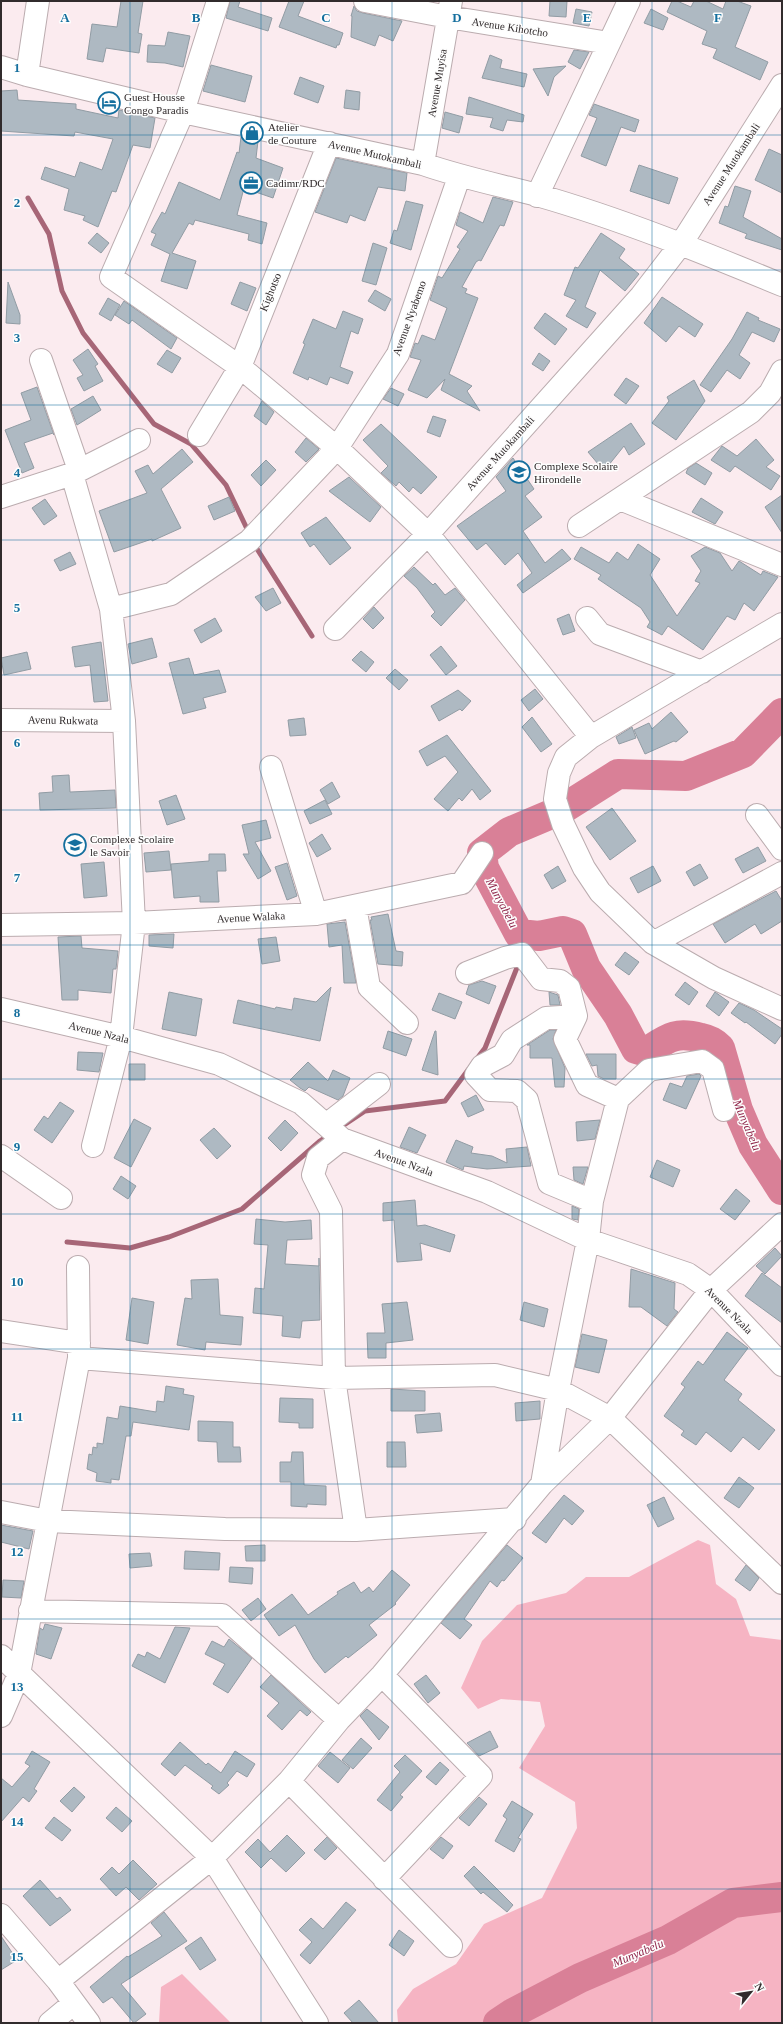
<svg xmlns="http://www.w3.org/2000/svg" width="783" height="2024" font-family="Georgia,serif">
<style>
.green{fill:#f6b4c3}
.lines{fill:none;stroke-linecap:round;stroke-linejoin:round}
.stream{stroke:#a76677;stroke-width:5}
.river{stroke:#d98097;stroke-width:30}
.building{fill:#aeb9c2;stroke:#919ca4}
.minor-casing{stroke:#bbacaf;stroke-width:24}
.minor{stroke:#fff;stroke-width:22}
.grid{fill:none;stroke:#156f9e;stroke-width:1;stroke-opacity:0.55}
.labels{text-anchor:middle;stroke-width:3;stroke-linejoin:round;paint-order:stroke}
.street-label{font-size:11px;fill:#312b2c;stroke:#fdfdfd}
.poi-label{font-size:11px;fill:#312b2c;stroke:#fdfdfd;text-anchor:start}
.water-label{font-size:12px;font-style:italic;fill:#91284c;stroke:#fdfdfd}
.grid-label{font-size:13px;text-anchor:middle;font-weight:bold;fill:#156f9e;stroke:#fdfdfd;stroke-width:3;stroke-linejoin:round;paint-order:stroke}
</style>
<rect width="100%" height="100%" fill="#fbebef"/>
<path class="green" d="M698 1540 710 1545 716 1584 736 1599 750 1636 782 1640V2023H398L397 2010 413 1989 456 1964 484 1924 542 1898 577 1828 575 1802 519 1768 545 1726 540 1702 501 1699 478 1709 461 1688 482 1641 517 1605 566 1593 586 1577H629Z
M182 1974 231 2023H159L161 1987Z"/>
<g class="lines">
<path class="stream" d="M28 198 49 234 62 291 83 333 154 424 191 444 226 485 249 533
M254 544 312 636
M519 934 522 949
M475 1061 485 1048 520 960
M338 1129 365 1111 445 1101 468 1070
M67 1242 130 1248 169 1237 242 1209 320 1141 330 1134"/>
<path class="river" d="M782 713 743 753 686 776 618 774 561 810 509 832 482 853 484 868 519 934 539 936 563 931 572 934 586 968 618 1015 636 1049 646 1052C668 1038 675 1031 701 1038 710 1040 714 1042 720 1048L738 1110 753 1145 782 1190
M498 2023 513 2013 580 1978 668 1940 733 1903 782 1897"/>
</g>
<path class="building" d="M121 1H143L138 33 142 34 139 53 106 48 103 62 87 59 92 24 117 27Z
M230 1H240L238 7 272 18 268 31 226 18Z
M289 1H304L298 16 343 33 339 45H337L336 48 279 27Z
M550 1H567L566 17 549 16Z
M672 1H677L691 7 694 1H706L723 9 726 1H737L751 6 735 47 768 62 760 80 713 58 717 49 702 44 707 31 667 12Z
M354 6 357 11 363 13 402 21 393 41 379 35 375 46 351 37 352 16H351Z
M576 9 592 12 589 26 573 23Z
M651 9 668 18 663 30 644 23Z
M168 32 190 36 183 67 165 63 147 62 148 45 165 46Z
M574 50 589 52 580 69 568 62Z
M490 55 502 60 500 68 527 74 524 87 482 78Z
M211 65 252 76 245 102 203 91Z
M566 66 554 77 548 96 533 69Z
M300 77 324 86 318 103 294 94Z
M17 90 18 100 76 104V109L118 118 119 110 155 118 150 148 133 145 116 192 112 191 98 227 83 220 85 216 64 210 69 189 41 179 45 167 75 177 80 162 102 170 113 139 75 132 74 136 1 131V91Z
M346 90 360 92 359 110 344 108Z
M469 97 524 115 523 122 507 120 503 131 490 127 493 118 466 114Z
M594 104 639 120 635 132 621 127 606 166 581 156 597 118 589 115Z
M445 112 463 117 459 133 442 128Z
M241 137 258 141 256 158 283 168 273 198 244 188 237 215 267 223 262 244 248 240 249 234 195 220 193 225 189 223 172 253 196 261 187 289 161 281 170 254 151 245 156 234 151 232 162 212 165 214 179 182 220 200 237 152 239 153Z
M769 149 782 155V193L755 180Z
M336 158 407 173 405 191 378 187 365 221 350 215 347 223 315 212Z
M639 165 678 178 669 204 630 191Z
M735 186 751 191 743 217 782 239V250L745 238 747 234 719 223 725 206 728 207Z
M493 197 513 202 504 226 500 225 481 261 479 260 476 262 462 287 467 289 465 293 478 298 449 374 472 386 467 391 480 411 441 390 445 379 427 398 408 390 421 360 410 357 415 343 418 344 422 335 435 340 447 308 430 300 438 276 442 278 460 249 457 247 468 231 456 225 460 212 483 223Z
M406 201 423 205 411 250 390 243 394 230 397 231Z
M97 233 109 243 101 253 88 243Z
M601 233 625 249 619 258 639 274 625 291 600 270 585 307 596 313 587 328 566 316 576 300 564 295 575 267 578 268Z
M373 243 387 248 376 285 362 281Z
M8 282 20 315V324L6 323Z
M240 282 256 288 247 311 231 304Z
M375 290 391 299 385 311 368 301Z
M662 297 703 324 695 337 679 326 666 342 644 323Z
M108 298 120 305 111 321 99 314Z
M124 301 177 338 171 349 132 320 129 324 115 315Z
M343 311 363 319 358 334 351 331 340 367 353 372 348 384 330 377 327 385 309 377 308 380 293 373 305 344 303 343 313 319 336 329Z
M747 312 759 318 758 320 780 329 774 342 752 332 739 355 750 363 740 379 727 370 711 392 700 385 732 339Z
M545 313 567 329 555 345 534 328Z
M88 349 98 364 95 366 103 381 84 391 77 378 83 375 73 360Z
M167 350 181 358 172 373 157 364Z
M539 353 550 361 543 371 532 364Z
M626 378 639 386 626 404 614 395Z
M694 380 705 401 676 440 652 423 669 401 667 397Z
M37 387 54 435 53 433 24 443 34 468 22 473 5 430 31 420 21 393Z
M391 388 404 394 398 406 383 399Z
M93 396 101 410 77 425 71 409Z
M262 401 274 412 266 425 254 416Z
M433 416 446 420 440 437 427 432Z
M631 423 645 444 629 455 624 446 604 471 588 452Z
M381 424 437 477 421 494 413 487 409 492 399 482 396 486 381 473 388 466 363 440Z
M306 438 319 449 306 462 295 452Z
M756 439 774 460 766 467 780 476 771 490 735 466 730 472 711 460 722 446 737 456Z
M182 449 193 462 161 489 181 528 152 541V539L114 552 99 511 147 493 135 471 148 465 153 474Z
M513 458 534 489 525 496 542 517 523 531 545 563 562 549 571 559 523 593 517 585 532 573 518 553 505 565 486 543 477 550 457 526 506 491 496 477Z
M266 460 276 470 261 486 251 475Z
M696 463 712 473 705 485 686 473 688 468Z
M349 477 381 507 370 522 329 491Z
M782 495V533L765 507Z
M229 497 235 511 214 520 208 506Z
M701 498 723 512 715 524 692 512Z
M45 499 57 516 44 525 32 508Z
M326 517 351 548 330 565 314 544 310 547 301 533Z
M638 544 660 559 650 575 677 616 700 583 695 581 701 571 691 556 705 547 720 553 732 571 739 561 761 575 763 571 778 577 754 611 744 603 735 620 727 616 703 650 668 626 662 635 647 627 650 622 641 608 598 579 601 575 574 559 581 547 609 563 617 552 628 560Z
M70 552 76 564 60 571 54 560Z
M414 567 433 585 435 583 445 595 455 588 465 600 441 626 431 616 435 612 417 588 404 576Z
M273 588 281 603 266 611 255 597Z
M374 607 384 618 373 629 363 619Z
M569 614 575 631 563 635 557 619Z
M215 618 222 631 201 643 194 630Z
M152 638 157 657 132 664 128 644Z
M101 642 108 701 94 702 90 665 75 667 72 647Z
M441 646 457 666 446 675 430 655Z
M361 651 374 662 366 672 352 660Z
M27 652 31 669 4 675 1 658Z
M189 658 194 675 219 670 226 692 203 698 206 708 183 714 169 663Z
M395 669 408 680 399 690 386 678Z
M535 689 543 699 529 711 521 700Z
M458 690 471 701 462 711 460 709 439 721 431 706Z
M671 712 688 732 676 742 674 741 645 754 634 730 649 723 652 729Z
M532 717 552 744 541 752 522 727Z
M304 718 306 735 290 736 288 720Z
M632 727 636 738 619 744 616 737Z
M447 735 491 791 480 800 472 789 462 801 459 798 448 811 434 799 458 772 445 756 427 766 419 751Z
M69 775 70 792 115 790 116 808 40 810 39 793 53 792 52 776Z
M332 782 340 797 328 804 320 790Z
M176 795 185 819 167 825 159 801Z
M325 800 332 814 310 824 304 811Z
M612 808 636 841 610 860 586 827Z
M266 820 271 838 255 842 271 871 258 879 243 854H249L242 825Z
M322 834 331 849 317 857 309 843Z
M758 847 766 861 743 873 735 859Z
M169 851 171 870 146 872 144 853Z
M209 854H225L226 871H217L219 902H200V896L174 898 171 864 209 861Z
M104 862 107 896 84 898 81 864Z
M287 863 297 896 287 900 275 867Z
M700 864 708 878 694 886 686 872Z
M558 866 566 881 552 889 544 875Z
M653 866 661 881 638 893 630 878Z
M776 891 782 901V921L761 934 755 924 725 943 713 924Z
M388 914 396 951 403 952 402 966 378 964 370 920H372L371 917Z
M345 922 356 983H344L342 945 329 947 327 924Z
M174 934 173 948 149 946V935Z
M81 936 82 948 118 951 116 969H113L111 993 78 990V1000H62L58 937Z
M276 937 280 961 262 964 258 939Z
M625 952 639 962 629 975 615 965Z
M482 981 496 986 489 1004 466 994 469 985Z
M685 982 698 992 689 1005 675 995Z
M331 987 320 1041 233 1023 238 1000 275 1009 276 1007 292 1010 294 998 316 1002Z
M169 992 202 999 196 1036 162 1029Z
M549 992 558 995 560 1005H550Z
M715 992 729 1002 719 1016 706 1006Z
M439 993 462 1002 455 1019 432 1010Z
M739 1003 754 1010 782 1029V1034L775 1044 746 1022 745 1023 731 1013Z
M550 1030H556L553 1039 565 1068 564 1087H555L552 1058H530V1045H527Z
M388 1031 412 1039 406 1056 383 1048Z
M435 1031H436L438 1075 422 1070Z
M78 1052 103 1053 99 1072 77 1070Z
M586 1054H616V1079H604L598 1076 597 1065 592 1066Z
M308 1062 328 1081 333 1070 350 1078 343 1096 338 1100 309 1087 305 1091 300 1088 290 1080Z
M129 1064H145V1080H129Z
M699 1074 701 1076 686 1109 663 1100 670 1083 682 1087 687 1076Z
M476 1095 484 1110 468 1117 461 1103Z
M60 1102 74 1111 52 1143 34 1130 44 1116 48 1119Z
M134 1119 151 1128 131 1167 114 1158Z
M285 1120 298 1133 281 1151 268 1138Z
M600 1120 595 1139 577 1141 576 1122Z
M409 1127 426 1135 417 1153 400 1147Z
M214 1128 231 1146 217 1159 200 1140Z
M456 1140 473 1147 471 1153 492 1156 507 1163 506 1149 527 1147 531 1166 487 1169 464 1166 463 1170 446 1162Z
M657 1160 680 1170 673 1187 650 1177Z
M573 1167H588L583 1184 574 1180Z
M121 1176 136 1186 128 1199 113 1189Z
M736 1189 750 1201 735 1220 720 1209Z
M415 1200 417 1226 425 1225 455 1235 450 1252 420 1243 422 1260 397 1262 394 1220 383 1221V1203Z
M572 1206 579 1209 578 1220 572 1219Z
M256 1219 285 1222 311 1220 312 1239 287 1240 285 1264 319 1266V1258L320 1320 302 1321 300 1338 282 1336 283 1316 253 1313 255 1288 264 1289 268 1245 254 1244Z
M775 1248 782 1256 765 1274 756 1266Z
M631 1269 675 1283 674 1309 678 1312 667 1326 641 1307H629Z
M762 1273 782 1288V1323L745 1296Z
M218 1279 220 1315 243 1317 241 1345 206 1342 205 1350 177 1345 185 1298 192 1299 191 1280Z
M132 1298 154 1302 148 1344 126 1340Z
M407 1302 413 1340 386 1343V1358H368L367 1333H385L382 1304Z
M524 1302 548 1309 544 1327 520 1320Z
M727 1332 748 1348 724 1380 742 1394 738 1400 775 1430 759 1450 743 1437 731 1452 706 1432 696 1445 681 1435 684 1431 664 1416 685 1387 681 1384 698 1361 703 1365Z
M582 1334 607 1340 599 1373 575 1367Z
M166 1386 184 1389 183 1394 194 1396 189 1430 133 1422 131 1436H126L119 1480 111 1479V1483L96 1481 97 1473 87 1469 89 1454 92 1455 93 1447 97 1448V1443L103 1444 107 1417 118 1419 120 1406 156 1412 157 1401 164 1402Z
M391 1389 425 1391V1411H391Z
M280 1398 313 1399V1428H299V1423L279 1422Z
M540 1401V1419L516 1421 515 1403Z
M440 1413 442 1431 417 1433 415 1415Z
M198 1421 233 1422V1447H240L241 1462H218L217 1442 198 1441Z
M387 1442H405L406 1467H387Z
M292 1452H303L304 1485 326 1486V1505L307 1504V1507L291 1506V1482H280V1462H291Z
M739 1477 754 1488 739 1508 724 1498Z
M564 1495 584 1511 572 1525 564 1518 546 1543 532 1533Z
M664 1497 674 1519 658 1527 647 1505Z
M1 1525 33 1531 29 1549 1 1542Z
M265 1545V1561H246L245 1546Z
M507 1545 523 1558 504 1581 502 1580 497 1587 490 1581 464 1619 472 1625 460 1639 441 1623Z
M185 1551 220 1553 219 1570 184 1569Z
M150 1553 152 1566 130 1568 129 1554Z
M746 1565 759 1578 750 1591 735 1580Z
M230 1567 253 1568 252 1584 229 1582Z
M392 1570 410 1585 395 1603 396 1604 369 1625 377 1635 348 1658 346 1656 325 1673 314 1659 295 1625 279 1636 264 1615 292 1594 308 1615 338 1594 337 1592 354 1582 361 1593 369 1587 373 1592Z
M3 1580 24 1581 21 1598 2 1597Z
M258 1598 266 1609 251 1621 242 1610Z
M45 1624 62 1628 51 1659 36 1654 40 1628 43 1630Z
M175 1627 190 1628 165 1683 132 1666 138 1654 145 1657 147 1652 160 1659Z
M229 1639 252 1658 228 1693 213 1684 225 1664 205 1654 212 1641 224 1647Z
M271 1675 311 1712 307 1716 300 1710 282 1730 267 1716 279 1703 260 1687Z
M426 1675 440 1693 428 1703 414 1684Z
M367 1709 389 1727 379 1740 360 1716Z
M490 1731 498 1747 479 1756 467 1743Z
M361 1738 372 1748 353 1769 342 1760Z
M180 1742 206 1765 208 1763 221 1773 235 1751 255 1764 247 1777 237 1771 227 1783 229 1785 219 1794 211 1788 213 1786 185 1765 175 1776 161 1764Z
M32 1751 50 1762 34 1789 37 1791 29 1802 23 1797 1 1822V1778L12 1787 30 1766 25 1763Z
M330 1752 350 1768 338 1783 318 1766Z
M405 1755 422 1771 400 1795 403 1797 391 1811 377 1800 400 1772 394 1766Z
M440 1762 449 1770 436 1785 426 1777Z
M74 1787 85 1797 72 1812 60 1801Z
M479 1797 487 1804 469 1826 459 1818Z
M512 1801 533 1814 518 1838 521 1839 514 1852 495 1841 507 1819 503 1816Z
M116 1807 132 1821 122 1832 106 1818Z
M54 1817 71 1830 62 1841 45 1828Z
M287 1835 305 1853 286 1872 271 1858 261 1868 245 1852 258 1839 270 1852Z
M327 1837 337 1848 325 1860 314 1850Z
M441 1837 453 1846 443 1859 430 1849Z
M133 1860 157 1884 139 1900 126 1887 116 1896 100 1879 112 1867 119 1874Z
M474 1866 513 1905 507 1912 483 1892 481 1894 464 1876Z
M40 1880 57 1899 60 1897 71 1910 50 1926 23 1896Z
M346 1902 356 1910 310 1964 300 1955 312 1942 299 1930 311 1918 323 1929Z
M164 1912 187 1941 121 1984 146 2014 134 2023 112 1997 103 2003 90 1987 127 1956 128 1957 162 1936 151 1923Z
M399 1930 414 1941 404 1956 389 1945Z
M1 1936 17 1960 1 1970Z
M201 1937 216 1960 200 1970 185 1948Z
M359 2000 379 2023H353L344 2013Z"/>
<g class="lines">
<g class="minor-casing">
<path id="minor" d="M218 1 183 112 111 277 240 367 337 448 428 534 591 737
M365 1 448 17 609 43
M1 67 27 75 183 112 423 164C460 177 499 185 537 195 621 219 702 252 782 285
M27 75 38 1
M423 164 451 1
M537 196 629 1
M41 360 79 470
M199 435 240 367 329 143
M72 474 111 609 124 721 134 923 121 1037 93 1146
M1 497 72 474 139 440
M620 499 782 565
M579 526 751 412 770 393 782 371
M111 609 171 594 249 541 337 448 398 354 459 177
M587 618 600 634 702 672
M782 624 591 737 566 757 559 773 555 799 563 824 584 868 600 892 653 943 714 978 782 1009
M335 629 428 534 641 296 681 244 782 85
M1 720 124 721
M271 767 316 914
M757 815 782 849
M355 906 369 987 407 1023
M1 925 134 923 316 914 462 883 482 853
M653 943 782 873
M467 973 505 958 522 954 541 979 560 981 569 988 576 1016 565 1039 587 1085 618 1099
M1 1009 121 1037 219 1064 301 1103 342 1139 487 1192 588 1240 688 1274 711 1290 782 1365
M576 1016 546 1018 512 1040 503 1055 482 1066 476 1075 490 1090 517 1091 527 1100 549 1183 592 1201
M326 1125 379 1084
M342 1139 318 1158 313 1175 331 1211 334 1378 356 1530
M1 1156 61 1198
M1 1331 79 1343
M79 1358 334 1378 495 1375 558 1390 610 1418 782 1583
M542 1484 558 1390 588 1240 592 1201 618 1099 649 1070 702 1061 713 1069 724 1110
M1 1512 48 1521 225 1529 356 1530 515 1519
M30 1611 222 1615 339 1720
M1 1656 212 1858 317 2023
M382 1675 481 1776 384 1879
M1 1716 19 1674 79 1358 78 1267
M289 1781 451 1946
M1 1915 58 1981 89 2023
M58 1981 212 1858 289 1781 339 1720 382 1675 542 1484 610 1418 711 1290 782 1224
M50 2023 74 2003"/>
</g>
<use href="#minor" class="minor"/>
</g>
<path class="grid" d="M130 1V2023M261 1V2023M392 1V2023M522 1V2023M652 1V2023M1 135H782M1 270H782M1 405H782M1 540H782M1 675H782M1 810H782M1 945H782M1 1079H782M1 1214H782M1 1349H782M1 1484H782M1 1619H782M1 1754H782M1 1889H782"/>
<defs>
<g id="hotel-ring" transform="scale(1.15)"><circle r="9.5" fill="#fdfdfd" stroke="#156f9e" stroke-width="1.5"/><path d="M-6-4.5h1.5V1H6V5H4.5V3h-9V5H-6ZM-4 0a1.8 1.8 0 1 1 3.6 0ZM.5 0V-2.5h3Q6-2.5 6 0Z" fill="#156f9e"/></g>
<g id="shop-ring" transform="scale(1.15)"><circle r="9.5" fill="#fdfdfd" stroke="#156f9e" stroke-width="1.5"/><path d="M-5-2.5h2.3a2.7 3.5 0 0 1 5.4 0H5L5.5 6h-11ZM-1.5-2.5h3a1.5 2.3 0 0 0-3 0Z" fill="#156f9e"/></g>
<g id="office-ring" transform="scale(1.15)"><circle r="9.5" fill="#fdfdfd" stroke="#156f9e" stroke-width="1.5"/><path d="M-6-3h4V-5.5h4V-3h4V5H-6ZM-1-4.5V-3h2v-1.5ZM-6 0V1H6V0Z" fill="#156f9e"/></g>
<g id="school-ring" transform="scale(1.15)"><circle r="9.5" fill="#fdfdfd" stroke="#156f9e" stroke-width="1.5"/><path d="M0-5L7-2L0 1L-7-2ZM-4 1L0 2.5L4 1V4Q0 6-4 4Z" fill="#156f9e"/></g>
</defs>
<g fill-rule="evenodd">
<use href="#hotel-ring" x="109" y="103"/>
<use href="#shop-ring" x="252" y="133"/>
<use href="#office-ring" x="251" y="183"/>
<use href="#school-ring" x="519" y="472"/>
<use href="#school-ring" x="75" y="845"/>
</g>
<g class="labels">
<g class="street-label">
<text transform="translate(510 27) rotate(9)" y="4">Avenue Kihotcho</text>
<text transform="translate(437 83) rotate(-80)" y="4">Avenue Muyisa</text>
<text transform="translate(375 154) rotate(13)" y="4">Avenue Mutokambali</text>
<text transform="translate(731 164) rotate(-57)" y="4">Avenue Mutokambali</text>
<text transform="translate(270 292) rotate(-68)" y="4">Kighotso</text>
<text transform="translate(409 318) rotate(-70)" y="4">Avenue Nyabemo</text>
<text transform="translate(500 453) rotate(-48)" y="4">Avenue Mutokambali</text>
<text transform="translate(63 720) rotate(1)" y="4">Avenu Rukwata</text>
<text transform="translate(251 917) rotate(-3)" y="4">Avenue Walaka</text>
<text transform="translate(99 1032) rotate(14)" y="4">Avenue Nzala</text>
<text transform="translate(404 1162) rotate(20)" y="4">Avenue Nzala</text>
<text transform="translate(729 1310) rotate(45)" y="4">Avenue Nzala</text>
</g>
<g class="poi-label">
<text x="124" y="101">Guest Housse<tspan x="124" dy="13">Congo Paradis</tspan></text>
<text x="268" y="131">Atelier<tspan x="268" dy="13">de Couture</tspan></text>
<text x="266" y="187">Cadimr/RDC</text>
<text x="534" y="470">Complexe Scolaire<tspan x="534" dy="13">Hirondelle</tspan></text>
<text x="90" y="843">Complexe Scolaire<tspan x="90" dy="13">le Savoir</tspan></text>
</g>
<g class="water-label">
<text transform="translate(502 903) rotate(62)" y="4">Munyabelu</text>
<text transform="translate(747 1125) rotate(67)" y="4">Munyabelu</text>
<text transform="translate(638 1953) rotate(-23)" y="4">Munyabelu</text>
</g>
</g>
<g class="grid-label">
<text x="65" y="22">A</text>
<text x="196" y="22">B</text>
<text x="326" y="22">C</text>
<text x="457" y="22">D</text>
<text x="587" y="22">E</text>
<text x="718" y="22">F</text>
<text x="17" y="72">1</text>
<text x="17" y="207">2</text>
<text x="17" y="342">3</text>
<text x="17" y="477">4</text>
<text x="17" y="612">5</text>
<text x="17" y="747">6</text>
<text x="17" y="882">7</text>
<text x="17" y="1017">8</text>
<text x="17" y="1151">9</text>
<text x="17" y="1286">10</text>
<text x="17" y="1421">11</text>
<text x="17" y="1556">12</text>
<text x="17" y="1691">13</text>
<text x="17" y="1826">14</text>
<text x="17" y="1961">15</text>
</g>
<rect width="783" height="2024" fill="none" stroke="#312b2c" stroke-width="4"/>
<g transform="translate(751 1992) rotate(60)" stroke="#fdfdfd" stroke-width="3" paint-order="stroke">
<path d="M0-3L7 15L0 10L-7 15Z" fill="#312b2c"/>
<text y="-6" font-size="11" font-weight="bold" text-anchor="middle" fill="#312b2c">N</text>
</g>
</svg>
